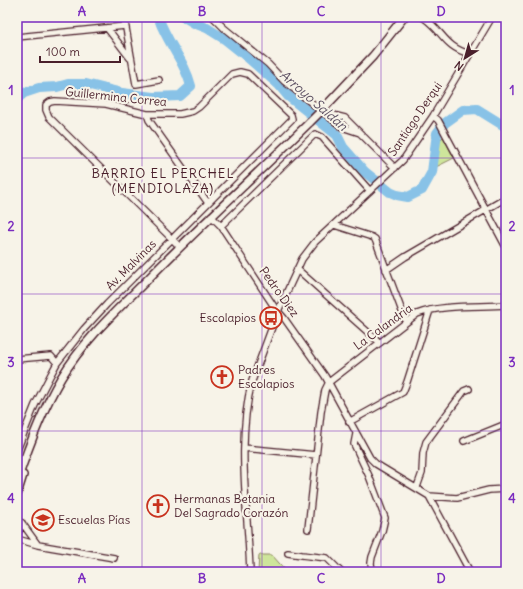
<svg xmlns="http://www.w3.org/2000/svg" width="523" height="589" font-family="Delius,sans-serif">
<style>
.green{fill:#cee59b;stroke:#8c8263}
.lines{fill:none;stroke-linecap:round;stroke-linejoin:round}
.river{stroke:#88c2e7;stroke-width:10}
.minor-casing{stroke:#4a1f2b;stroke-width:8}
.major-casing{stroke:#4a1f2b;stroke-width:10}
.path{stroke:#4a1f2b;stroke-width:1;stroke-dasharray:3 3;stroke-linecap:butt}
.minor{stroke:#f7f3e8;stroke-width:5.5}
.major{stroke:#f7f3e8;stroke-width:7}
.major-bridge-casing{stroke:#4a1f2b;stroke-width:10;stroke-linecap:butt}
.major-bridge{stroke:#f7f3e8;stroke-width:7}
.grid{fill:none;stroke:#7b2cbf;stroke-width:1;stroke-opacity:0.55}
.labels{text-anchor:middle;stroke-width:4;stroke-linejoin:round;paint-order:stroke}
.street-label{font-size:12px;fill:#4a1f2b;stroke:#f7f3e8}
.poi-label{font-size:12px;fill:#4a1f2b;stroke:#f7f3e8;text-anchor:start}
.water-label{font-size:13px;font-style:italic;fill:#5d5063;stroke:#f7f3e8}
.neighbourhood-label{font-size:13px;letter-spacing:1px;fill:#4a1f2b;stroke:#f7f3e8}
.neatline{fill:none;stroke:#7b2cbf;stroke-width:1.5}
.grid-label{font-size:13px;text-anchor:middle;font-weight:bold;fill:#7b2cbf}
</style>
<rect width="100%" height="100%" fill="#f7f3e8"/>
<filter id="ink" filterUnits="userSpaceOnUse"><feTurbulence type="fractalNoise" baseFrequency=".025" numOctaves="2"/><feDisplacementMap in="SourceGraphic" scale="8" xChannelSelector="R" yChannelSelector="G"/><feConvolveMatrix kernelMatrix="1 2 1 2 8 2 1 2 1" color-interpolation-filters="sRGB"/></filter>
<g filter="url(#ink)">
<path class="green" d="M443 137 454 158 434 168 436 143Z
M259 555H272L287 572H258Z"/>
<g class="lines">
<path class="river" d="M184 17 194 23 207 28 226 40 246 56 279 85 288 96 337 135 343 147 365 172 390 192 397 195 408 197 422 190 432 172 437 133 445 123 463 110 477 109 506 127
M17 99 24 93 39 88 57 87 68 84H86L122 93 153 97 180 96 191 86C185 61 167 43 159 19L161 17"/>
<g class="minor-casing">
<path id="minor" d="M124 17 136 84 159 80
M213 17 224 28 268 64 284 81 328 116 342 127 360 133
M424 18C443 31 444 47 470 54
M107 28 130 58
M17 37 125 26
M325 113 345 118 395 168
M147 114 149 120 208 203
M433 116 438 120 506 247
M211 216 221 226 275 308 284 318 325 376 370 458 376 464 429 496 470 572
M334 225 372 237 375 239 406 322
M221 226 315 134 322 137 370 191
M297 269 379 342
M386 270 405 257 506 198
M17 359 51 356 57 363
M349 422 403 392 407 382 430 310
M356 434 354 444 369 476 385 518 382 531 372 557 371 563 372 571 374 572
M464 441 506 424
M244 448 316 455
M17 450 35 405 50 376 57 363 84 329 107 304 292 119 291 115 248 74 240 72 232 74 199 107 193 111 180 114H147L106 104 55 101 50 102 46 105V110L49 117 172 239 180 247
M17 458 24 460
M417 487 422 473 423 453 426 442 464 391 469 389
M429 496 457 498 489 490 506 489
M308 529 321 412 325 390 329 382 417 314C442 304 479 307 506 305
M17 535 22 523
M17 539 38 545 22 523
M38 545 114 558
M288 553 302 555 327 558 341 572
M250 572C248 509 236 443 252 381L278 311 302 259 315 242 403 160 433 116 492 17"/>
</g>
<g class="major-casing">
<path id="major" d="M324 108 373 56 404 17
M17 481C29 445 42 410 61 378 84 340 116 311 147 280 200 226 256 175 310 122
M17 494 23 475"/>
</g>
<path class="path" d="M126 103 132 102 134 90"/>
<use href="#minor" class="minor"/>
<use href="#major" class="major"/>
<g class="major-bridge-casing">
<path id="major-bridge" d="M310 122 324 108"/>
</g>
<use href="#major-bridge" class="major-bridge"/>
</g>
</g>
<path class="grid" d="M142 17V572M262 17V572M381 17V572M17 158H506M17 294H506M17 431H506"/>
<defs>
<g id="bus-ring" transform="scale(1.15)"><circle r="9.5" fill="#f7f3e8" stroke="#c8321e" stroke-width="1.5"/><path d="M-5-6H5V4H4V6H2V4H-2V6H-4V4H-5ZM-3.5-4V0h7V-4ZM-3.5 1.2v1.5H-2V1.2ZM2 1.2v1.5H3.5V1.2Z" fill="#c8321e"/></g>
<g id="church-ring" transform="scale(1.15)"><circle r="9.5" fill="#f7f3e8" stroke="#c8321e" stroke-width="1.5"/><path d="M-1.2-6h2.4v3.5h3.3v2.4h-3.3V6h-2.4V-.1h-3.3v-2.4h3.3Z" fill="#c8321e"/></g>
<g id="school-ring" transform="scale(1.15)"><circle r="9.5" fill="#f7f3e8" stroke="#c8321e" stroke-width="1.5"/><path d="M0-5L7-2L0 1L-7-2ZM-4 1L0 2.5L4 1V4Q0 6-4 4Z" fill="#c8321e"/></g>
</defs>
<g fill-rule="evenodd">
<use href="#bus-ring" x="271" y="318"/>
<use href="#church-ring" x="222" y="377"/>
<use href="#church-ring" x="158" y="506"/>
<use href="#school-ring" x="43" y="520"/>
</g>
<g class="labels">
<g class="street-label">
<text transform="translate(116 97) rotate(6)" y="4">Guillermina Correa</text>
<text transform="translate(415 119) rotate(-56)" y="4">Santiago Derqui</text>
<text transform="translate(131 265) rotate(-45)" y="4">Av. Malvinas</text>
<text transform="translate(279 292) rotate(54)" y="4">Pedro Diez</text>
<text transform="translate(383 327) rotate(-36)" y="4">La Calandria</text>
</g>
<g class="poi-label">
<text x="256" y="322" text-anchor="end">Escolapios</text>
<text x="238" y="374">Padres<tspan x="238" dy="14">Escolapios</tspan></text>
<text x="174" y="503">Hermanas Betania<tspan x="174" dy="14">Del Sagrado Corazón</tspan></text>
<text x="58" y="524">Escuelas Pías</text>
</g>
<g class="water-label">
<text transform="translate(314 100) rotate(41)" y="5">Arroyo Saldán</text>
</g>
<g class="neighbourhood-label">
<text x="163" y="178">BARRIO EL PERCHEL<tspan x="163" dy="15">(MENDIOLAZA)</tspan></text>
</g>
</g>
<rect width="523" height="589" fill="none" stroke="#f7f3e8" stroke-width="44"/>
<g transform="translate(465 58) rotate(217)" stroke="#f7f3e8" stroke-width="3" paint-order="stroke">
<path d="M0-3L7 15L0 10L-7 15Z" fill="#4a1f2b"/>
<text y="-6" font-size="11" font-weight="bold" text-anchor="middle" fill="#4a1f2b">N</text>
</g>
<path d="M40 56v6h80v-6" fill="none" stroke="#4a1f2b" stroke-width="2"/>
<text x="46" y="56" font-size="12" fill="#4a1f2b" stroke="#f7f3e8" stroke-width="3" paint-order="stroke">100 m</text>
<rect x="22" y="22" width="479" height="545" class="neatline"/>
<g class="grid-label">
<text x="82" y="16">A</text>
<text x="202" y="16">B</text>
<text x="321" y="16">C</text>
<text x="441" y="16">D</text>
<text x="11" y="95">1</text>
<text x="512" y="95">1</text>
<text x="11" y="231">2</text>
<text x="512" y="231">2</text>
<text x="11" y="367">3</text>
<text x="512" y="367">3</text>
<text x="11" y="503">4</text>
<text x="512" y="503">4</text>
<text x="82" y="583">A</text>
<text x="202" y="583">B</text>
<text x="321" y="583">C</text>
<text x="441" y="583">D</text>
</g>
</svg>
